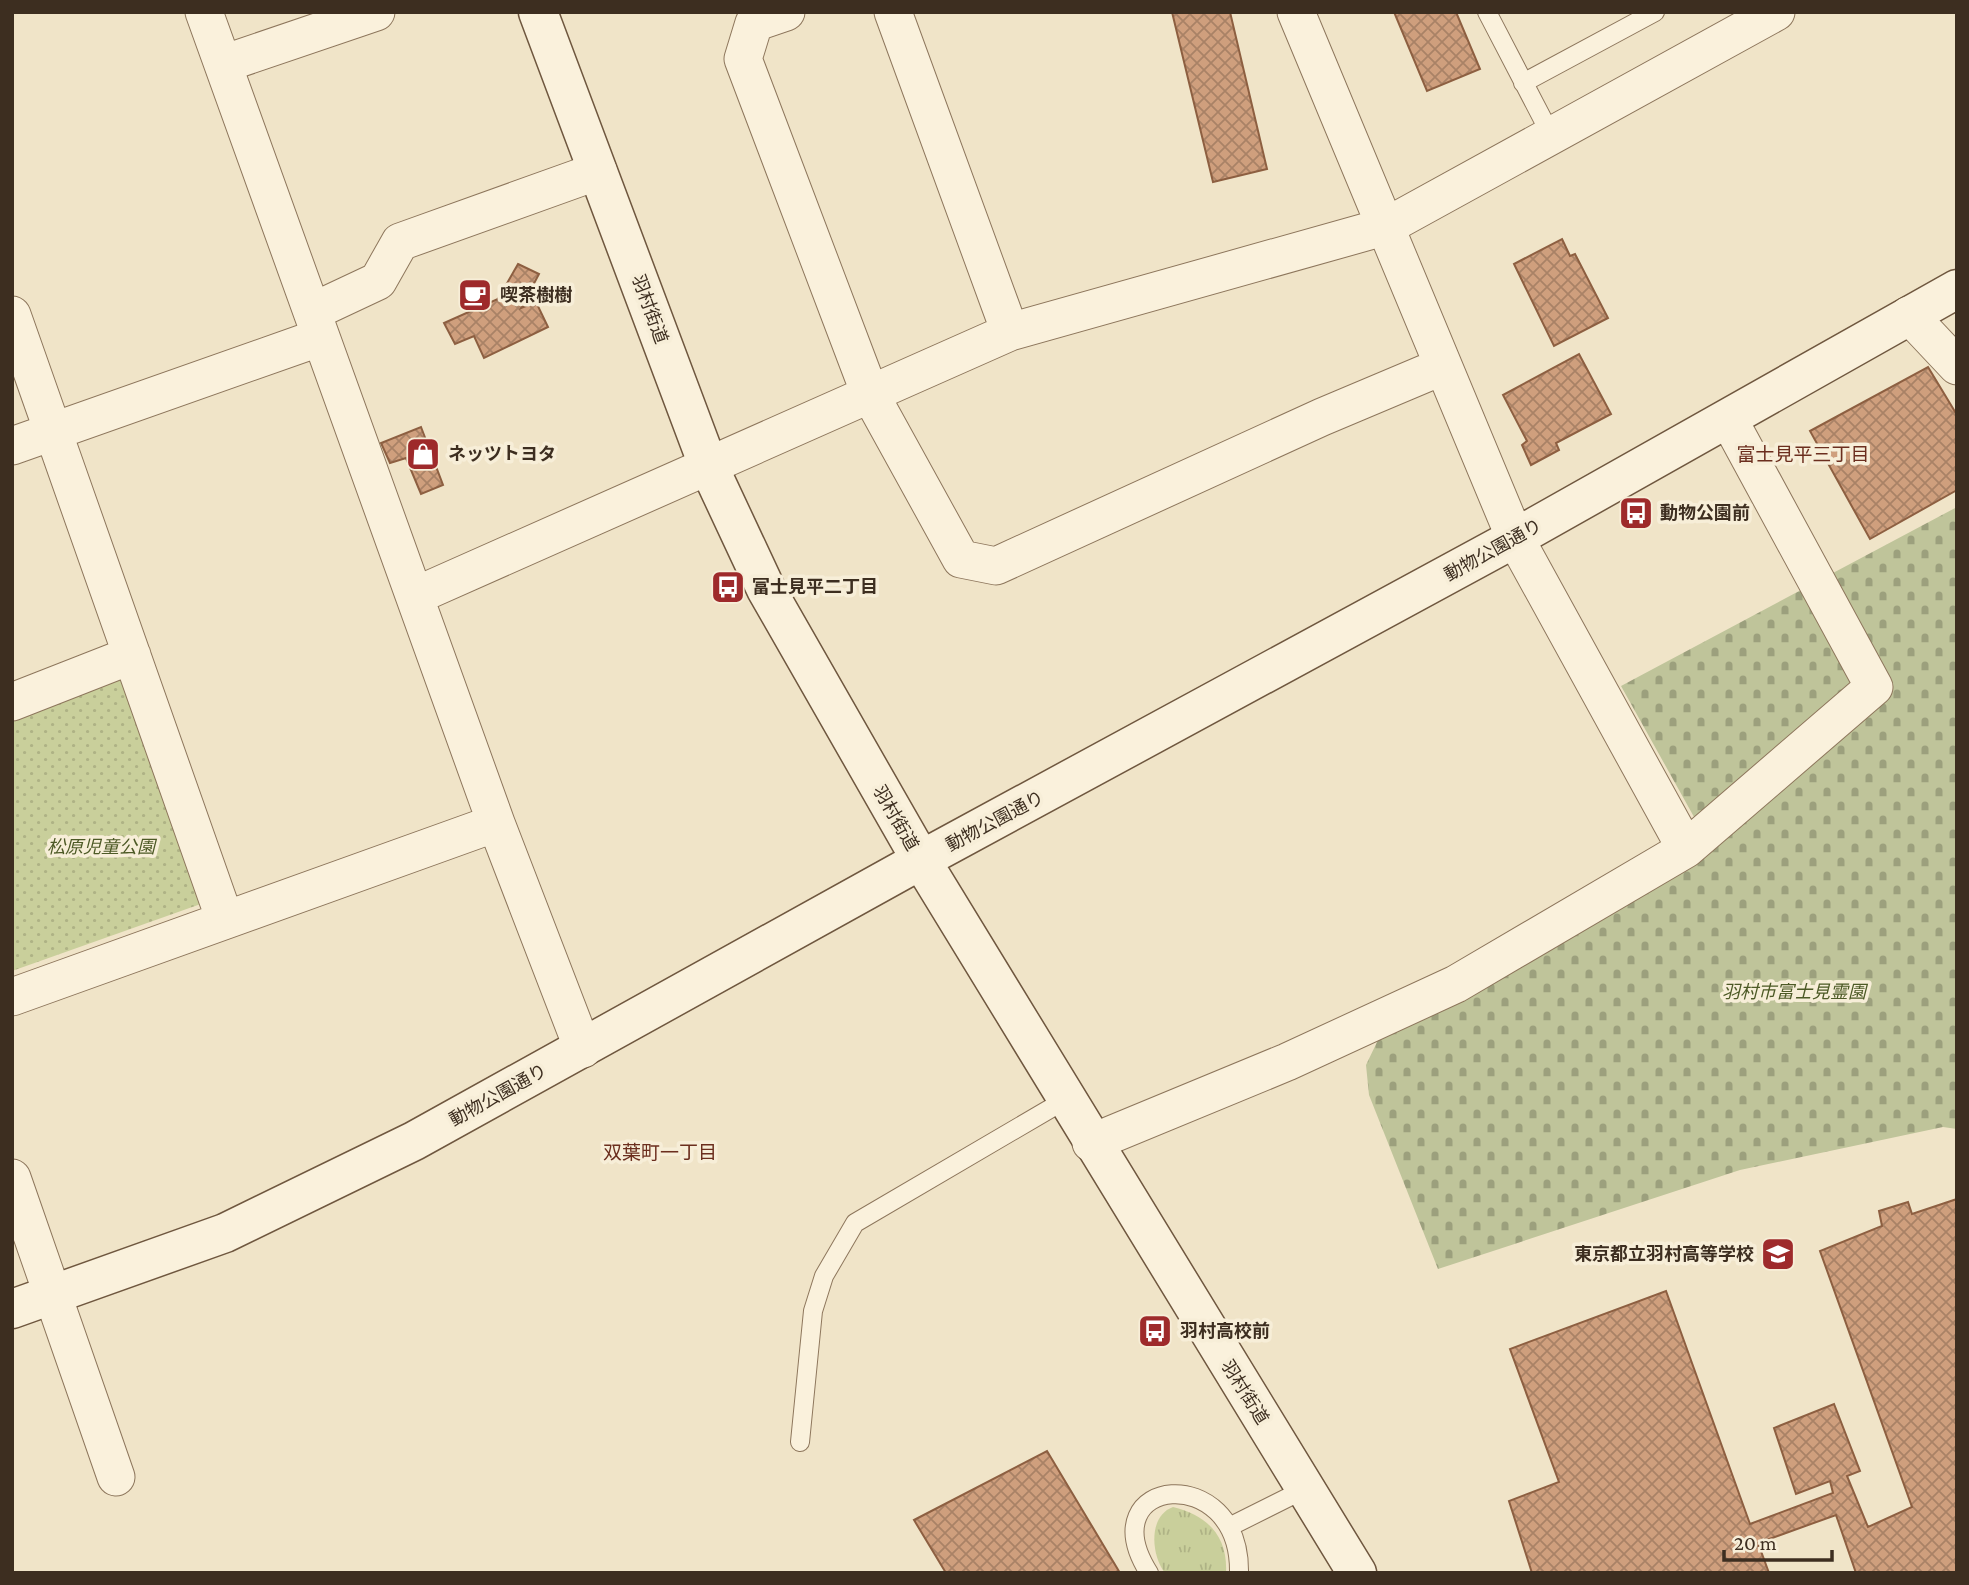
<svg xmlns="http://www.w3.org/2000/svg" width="1969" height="1585" font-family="'Crimson Pro','Noto Sans JP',serif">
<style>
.grass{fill:url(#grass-tufts)}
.cemetery{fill:url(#cemetery-stones)}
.park{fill:url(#park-dots)}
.building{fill:url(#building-cross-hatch);stroke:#8d5f41;stroke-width:2}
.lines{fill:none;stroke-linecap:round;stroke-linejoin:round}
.lane-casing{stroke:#8d765c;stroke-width:20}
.street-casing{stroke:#8d765c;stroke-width:39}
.secondary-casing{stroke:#6f573f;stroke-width:41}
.lane{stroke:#faf1dc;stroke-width:18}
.street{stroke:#faf1dc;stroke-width:37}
.secondary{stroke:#faf1dc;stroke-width:38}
.labels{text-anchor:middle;stroke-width:7;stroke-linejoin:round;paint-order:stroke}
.poi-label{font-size:18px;font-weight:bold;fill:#3d2e20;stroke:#f7eed8;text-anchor:start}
.street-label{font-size:18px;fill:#3d2e20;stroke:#f7eed8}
.park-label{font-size:18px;font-style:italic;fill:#4d5a26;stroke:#f7eed8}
.neighbourhood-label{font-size:19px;fill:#6b2e1e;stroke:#f7eed8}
</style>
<defs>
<pattern id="grass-tufts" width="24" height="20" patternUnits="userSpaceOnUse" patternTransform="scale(1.75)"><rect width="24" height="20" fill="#c9cf9b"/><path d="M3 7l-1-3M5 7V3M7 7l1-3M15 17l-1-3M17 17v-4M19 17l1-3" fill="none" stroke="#aeb285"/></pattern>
<pattern id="cemetery-stones" width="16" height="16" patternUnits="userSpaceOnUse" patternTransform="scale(1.75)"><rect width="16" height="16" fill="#bfc49a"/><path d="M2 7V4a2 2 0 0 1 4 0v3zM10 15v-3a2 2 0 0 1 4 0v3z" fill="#9ca07d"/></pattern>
<pattern id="park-dots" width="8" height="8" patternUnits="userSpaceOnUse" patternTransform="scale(1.75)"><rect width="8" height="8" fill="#c9cf9b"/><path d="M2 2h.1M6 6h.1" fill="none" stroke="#aeb285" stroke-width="1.8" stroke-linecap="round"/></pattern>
<pattern id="building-cross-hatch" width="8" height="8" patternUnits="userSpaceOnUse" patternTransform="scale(1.75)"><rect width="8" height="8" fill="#cf9f7d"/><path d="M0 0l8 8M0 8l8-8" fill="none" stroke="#a98266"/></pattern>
</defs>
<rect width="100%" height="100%" fill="#f0e4c8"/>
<path class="grass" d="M1173 1507C1207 1515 1228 1536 1226 1573H1165C1151 1555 1148 1516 1173 1507Z"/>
<path class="cemetery" d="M1957 507V1129L1943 1127 1740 1170 1438 1269 1369 1095 1366 1065 1378 1040 1713 851 1621 686Z"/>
<path class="park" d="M129 662 212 900 12 971V708Z"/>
<path class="building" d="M1172 12H1230L1267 169 1213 182Z
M1394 12H1456L1480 69 1427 91Z
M1562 239 1570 256 1575 254 1608 318 1554 346 1514 264Z
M518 264 539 274 521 308 536 302 548 327 484 358 474 336 455 344 444 323 498 299Z
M1579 354 1611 414 1556 443 1559 450 1531 465 1522 445 1527 441 1503 395Z
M1928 367 1957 415V490L1870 539 1810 431Z
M421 427 443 485 421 494 406 458 390 463 381 443Z
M1957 1199V1573H1856L1836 1515 1758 1543 1769 1573H1532L1509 1501 1559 1482 1510 1349 1666 1291 1750 1524 1833 1493 1830 1481 1796 1494 1774 1428 1834 1404 1860 1471 1847 1476 1868 1527 1912 1507 1820 1251 1882 1226 1879 1211 1908 1202 1912 1214Z
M1047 1451 1120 1573H946L914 1520Z"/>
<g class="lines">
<g class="lane-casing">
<path id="lane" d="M1487 12 1552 137
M1523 83 1655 12
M800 1442 813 1311 824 1276 855 1223 1065 1100
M1231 1526 1305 1489
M1149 1573C1088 1476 1241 1460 1239 1573"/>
</g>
<g class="street-casing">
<path id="street" d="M204 12 496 823 583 1049
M786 12 754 23 743 59 870 394 961 559 996 566 1322 417 1443 366
M893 12 1010 332
M1296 12 1515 538 1686 849
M223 64 376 12
M312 312 378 281 400 242 598 171
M12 315 225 920
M1909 315 1957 366
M12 446 321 337
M415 596 1010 332 1387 226 1776 12
M12 702 132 655
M12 997 496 823
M1091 1143 1287 1062 1456 984 1686 849 1874 687 1729 420
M12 1178 116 1477"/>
</g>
<g class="secondary-casing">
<path id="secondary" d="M538 12 708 465 766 589 921 860 1357 1573
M12 1309 225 1233 414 1141 921 860 1515 538 1957 289"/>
</g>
<use href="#lane" class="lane"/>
<use href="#street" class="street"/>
<use href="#secondary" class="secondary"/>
</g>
<defs>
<g id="cafe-square" transform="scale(1.75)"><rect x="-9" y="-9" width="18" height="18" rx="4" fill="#9e2a2b" stroke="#f7eed8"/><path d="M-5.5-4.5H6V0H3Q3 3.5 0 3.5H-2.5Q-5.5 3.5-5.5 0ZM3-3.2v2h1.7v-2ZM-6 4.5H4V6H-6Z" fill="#fff"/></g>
<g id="shop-square" transform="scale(1.75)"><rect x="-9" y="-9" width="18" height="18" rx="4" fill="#9e2a2b" stroke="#f7eed8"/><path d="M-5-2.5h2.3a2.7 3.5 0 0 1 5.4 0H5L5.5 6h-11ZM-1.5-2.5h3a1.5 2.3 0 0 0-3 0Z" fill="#fff"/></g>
<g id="bus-square" transform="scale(1.75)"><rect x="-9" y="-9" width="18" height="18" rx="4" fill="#9e2a2b" stroke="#f7eed8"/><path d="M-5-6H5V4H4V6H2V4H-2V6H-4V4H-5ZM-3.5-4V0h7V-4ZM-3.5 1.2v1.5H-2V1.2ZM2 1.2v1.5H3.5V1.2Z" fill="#fff"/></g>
<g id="school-square" transform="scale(1.75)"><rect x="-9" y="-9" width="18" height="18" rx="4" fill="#9e2a2b" stroke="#f7eed8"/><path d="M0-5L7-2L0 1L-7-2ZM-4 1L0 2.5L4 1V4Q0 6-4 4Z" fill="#fff"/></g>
</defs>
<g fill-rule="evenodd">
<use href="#cafe-square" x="475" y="295"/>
<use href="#shop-square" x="423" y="454"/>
<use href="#bus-square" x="1636" y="513"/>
<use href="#bus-square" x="728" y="587"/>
<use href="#school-square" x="1778" y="1254"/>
<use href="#bus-square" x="1155" y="1331"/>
</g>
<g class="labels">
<g class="poi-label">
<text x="500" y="301">喫茶樹樹</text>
<text x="448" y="460">ネッツトヨタ</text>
<text x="1660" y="519">動物公園前</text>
<text x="752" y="593">富士見平二丁目</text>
<text x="1754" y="1260" text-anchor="end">東京都立羽村高等学校</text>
<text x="1180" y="1337">羽村高校前</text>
</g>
<g class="street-label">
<text transform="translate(650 309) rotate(70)" y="6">羽村街道</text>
<text transform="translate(1493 550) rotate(-29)" y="6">動物公園通り</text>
<text transform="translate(896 818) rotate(60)" y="6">羽村街道</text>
<text transform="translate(995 821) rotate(-28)" y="6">動物公園通り</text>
<text transform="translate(498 1095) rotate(-29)" y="6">動物公園通り</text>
<text transform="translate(1245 1392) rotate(58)" y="6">羽村街道</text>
</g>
<g class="park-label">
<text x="101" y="853">松原児童公園</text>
<text x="1794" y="998">羽村市富士見霊園</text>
</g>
<g class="neighbourhood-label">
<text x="1803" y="461">富士見平三丁目</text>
<text x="660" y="1159">双葉町一丁目</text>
</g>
</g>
<rect width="1969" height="1585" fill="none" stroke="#3d2e20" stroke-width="28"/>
<path d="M1724 1550v10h108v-10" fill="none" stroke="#3d2e20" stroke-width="3.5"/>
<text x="1734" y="1550" font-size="21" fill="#3d2e20" stroke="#f7eed8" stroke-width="5" paint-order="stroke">20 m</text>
</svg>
